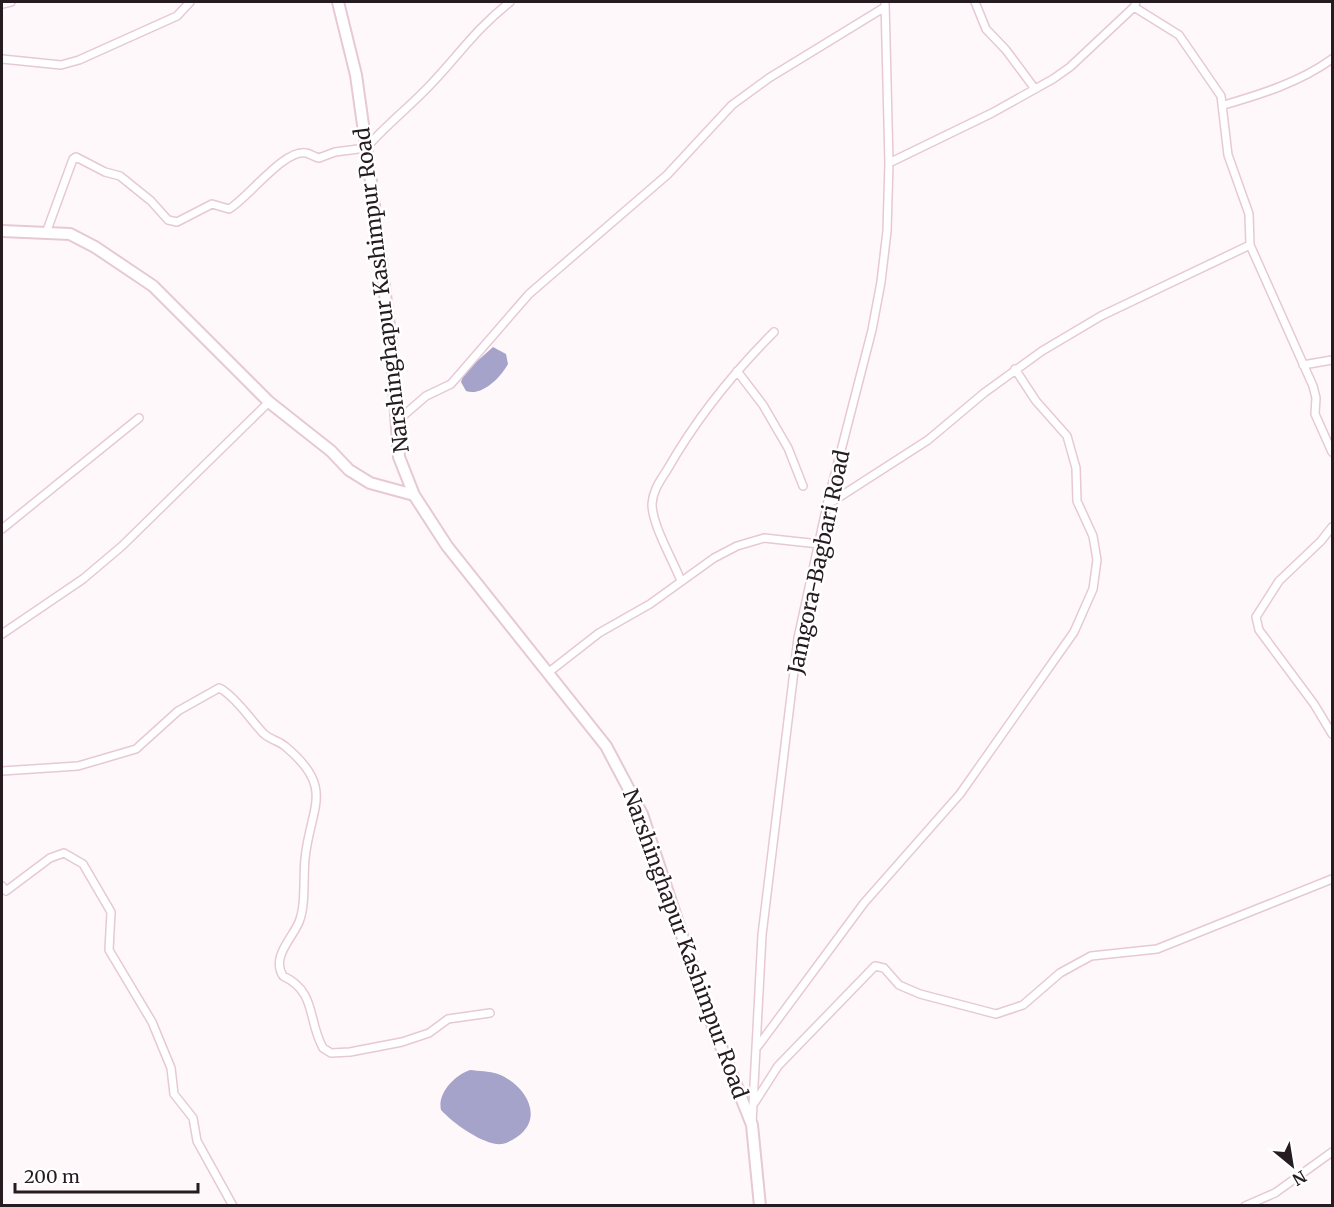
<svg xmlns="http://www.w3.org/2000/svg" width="1334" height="1207" font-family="Merriweather,serif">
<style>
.water{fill:#a6a3cb}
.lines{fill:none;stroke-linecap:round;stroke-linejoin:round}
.street-casing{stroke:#e6c9d5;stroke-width:10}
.secondary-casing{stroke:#e6c9d5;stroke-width:14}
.street{stroke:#fff;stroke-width:7}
.secondary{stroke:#fff;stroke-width:10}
.labels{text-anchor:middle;stroke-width:5;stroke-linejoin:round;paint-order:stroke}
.street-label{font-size:21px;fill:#251b20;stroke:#fff}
</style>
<rect width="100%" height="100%" fill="#fff8fb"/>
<path class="water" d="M493 347 506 354 508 364C501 377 482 397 466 391L461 382 464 373Z
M470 1070C479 1071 489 1071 498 1074 524 1084 546 1117 517 1137 511 1141 504 1145 496 1144 478 1141 453 1123 441 1110 437 1093 455 1075 470 1070Z"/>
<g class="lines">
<g class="street-casing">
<path id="street" d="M975 2 986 29 1006 50 1035 89
M2 4 11 2
M1134 7 1179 35 1221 96 1228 155 1249 214 1250 245 1313 386 1316 398 1315 414 1332 452
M2 59 61 65 79 60 177 16 190 2
M1224 105C1262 94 1300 82 1332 59
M889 163 992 113 1053 79 1070 67 1134 7 1136 2
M46 233 73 159 76 157 105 172 120 176 151 201 168 220 177 222 212 204 229 209C248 198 285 148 306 153 311 154 314 157 319 158L335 152 366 148C387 124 412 105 433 82 461 52 477 28 510 2
M1303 365 1332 360
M737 371 763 405 788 448 803 486
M396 422 426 396 451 384 529 294 667 175 732 105 769 78 885 7
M827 505 928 440 984 393 1042 351 1101 316 1250 245
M1332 527 1321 541 1279 581 1256 617 1259 630 1314 704 1332 734
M2 529 139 418
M681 581C673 560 652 525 652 504 653 490 660 481 667 470 696 419 732 374 774 332
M2 634 83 579 122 546 269 402
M549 672 599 633 650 604 714 558 737 546 764 538 819 544
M2 771 78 766 136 749 178 711 219 688 223 690C240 702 249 718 263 733 270 740 280 741 286 747 336 789 310 807 305 859 303 878 306 905 299 922 292 939 271 957 283 976 317 992 307 1019 323 1048L331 1053 350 1052 402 1042 429 1033 448 1019 490 1013
M2 886 6 891 50 858 64 853 83 864 111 912 109 950 152 1022 171 1068 174 1094 193 1118 197 1141 233 1206
M758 1046 864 903 960 794 1074 632 1093 589 1097 560 1093 536 1077 501 1076 468 1067 436 1036 401 1015 369
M755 1102 778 1066 875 966 884 968 899 985 920 994 996 1014 1023 1005 1060 973 1091 956 1157 949 1332 879
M752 1123 762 935 798 638 827 505 872 330 881 282 887 231 889 163 885 2
M1245 1206 1275 1193 1332 1152"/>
</g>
<g class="secondary-casing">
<path id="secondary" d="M338 2 356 75 371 182 391 342 399 457 414 495 447 546 606 746 642 814 707 1011 752 1125 760 1206
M2 231 70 234 95 247 153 286 269 402 331 451 349 470 370 483 414 495"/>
</g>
<use href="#street" class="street"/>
<use href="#secondary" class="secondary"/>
</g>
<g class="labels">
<g class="street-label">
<text transform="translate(382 290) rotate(-97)" y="7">Narshinghapur Kashimpur Road</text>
<text transform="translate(819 562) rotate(-78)" y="7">Jamgora-Bagbari Road</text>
<text transform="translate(685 944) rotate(70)" y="7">Narshinghapur Kashimpur Road</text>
</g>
</g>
<rect width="1334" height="1207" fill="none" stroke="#251b20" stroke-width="6"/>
<g transform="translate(1292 1165) rotate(150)" stroke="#ffffff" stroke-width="4.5" paint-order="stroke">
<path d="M0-4.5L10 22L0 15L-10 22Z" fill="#251b20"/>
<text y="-9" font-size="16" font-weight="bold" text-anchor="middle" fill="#251b20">N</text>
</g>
<path d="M15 1183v9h183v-9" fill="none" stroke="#251b20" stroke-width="3"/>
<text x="24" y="1183" font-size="18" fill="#251b20" stroke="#ffffff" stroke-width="4.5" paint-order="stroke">200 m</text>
</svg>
